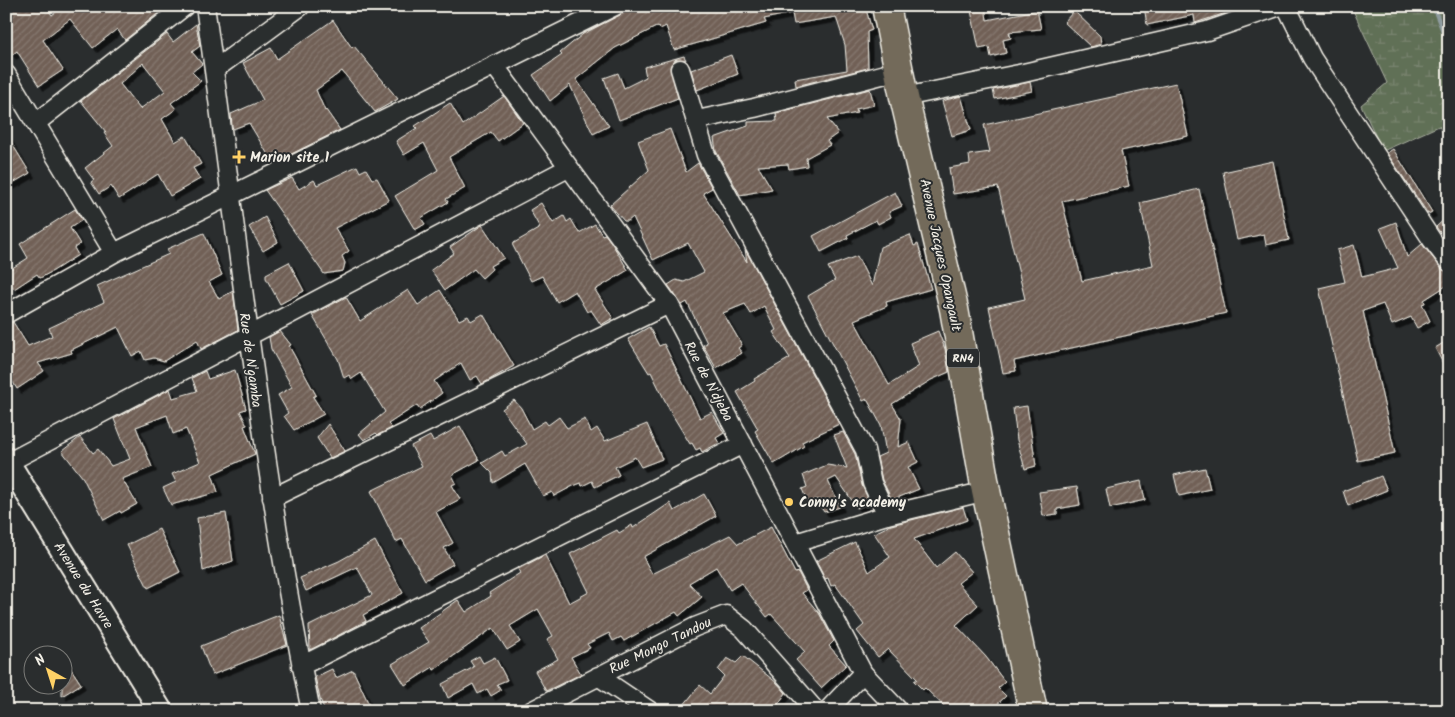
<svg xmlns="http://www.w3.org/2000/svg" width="1455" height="717" font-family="Kalam,sans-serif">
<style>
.wetland{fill:url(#wetland-marsh);stroke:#aab0a0}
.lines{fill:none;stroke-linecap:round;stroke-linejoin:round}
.stream{stroke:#8e9b9f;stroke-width:4.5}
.building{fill:url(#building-hatch);stroke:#f4f1e8;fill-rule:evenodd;filter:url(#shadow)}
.minor-casing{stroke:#f4f1e8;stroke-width:21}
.tertiary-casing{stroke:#f4f1e8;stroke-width:26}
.trunk-casing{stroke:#f4f1e8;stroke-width:31}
.minor{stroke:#2a2d2e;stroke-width:18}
.tertiary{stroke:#2a2d2e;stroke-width:22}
.trunk{stroke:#736b5a;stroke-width:28}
.poi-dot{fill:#ffd166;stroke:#2a2d2e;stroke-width:2}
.labels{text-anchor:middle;stroke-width:4;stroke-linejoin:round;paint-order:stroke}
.shield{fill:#2a2d2e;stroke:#b7b6b0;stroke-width:1}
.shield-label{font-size:12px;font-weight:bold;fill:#f4f1e8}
.poi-label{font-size:14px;font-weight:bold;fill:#f4f1e8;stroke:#2a2d2e;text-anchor:start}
.street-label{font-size:14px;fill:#f4f1e8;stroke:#2a2d2e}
</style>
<defs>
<pattern id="wetland-marsh" width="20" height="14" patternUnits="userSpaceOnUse" patternTransform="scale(1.25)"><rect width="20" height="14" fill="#616f57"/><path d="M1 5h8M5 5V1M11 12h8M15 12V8" fill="none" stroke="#78846f"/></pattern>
<pattern id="building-hatch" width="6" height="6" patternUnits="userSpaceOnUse" patternTransform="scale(1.25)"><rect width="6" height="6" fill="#716157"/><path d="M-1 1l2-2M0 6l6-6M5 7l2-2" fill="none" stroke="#86786f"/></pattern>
<filter id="shadow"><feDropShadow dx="4.5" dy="4.5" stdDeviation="0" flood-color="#0009"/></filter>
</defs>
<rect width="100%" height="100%" fill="#2a2d2e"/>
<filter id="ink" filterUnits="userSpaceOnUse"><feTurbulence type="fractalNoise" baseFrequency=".02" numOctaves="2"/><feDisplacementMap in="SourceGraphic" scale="10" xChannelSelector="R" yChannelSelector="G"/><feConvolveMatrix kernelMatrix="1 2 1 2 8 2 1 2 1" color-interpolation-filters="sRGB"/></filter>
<g filter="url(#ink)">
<path class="wetland" d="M1351 6H1449V144L1439 126 1383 151 1361 105 1387 83Z"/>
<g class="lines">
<path class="stream" d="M1433 6 1449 46"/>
</g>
<path class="building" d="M6 6H45L52 15 61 8 59 6H167L125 40 117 29 93 48 70 19 43 40 63 70 39 86 17 51 12 55 6 48Z
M626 6H865L872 30 867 32 868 68 796 86 795 79 847 70 845 45 836 17 794 24 792 13 764 19 766 23 674 50 666 26 660 29 658 26 615 48 576 79 609 126 593 134 570 85 550 101 533 75 562 55 560 53 583 34 620 15Z
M970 6H985L987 20 1037 10 1041 29 1009 32 1011 38 1003 40 1006 53 991 57 989 47 979 49Z
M1144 6H1231L1232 11 1195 23 1194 15 1147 25Z
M1074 11 1100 36 1101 44 1091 47 1064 22Z
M333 20 352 48 354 46 398 99 375 112 342 71 316 90 325 111 326 110 340 130 273 163 249 123 233 129 232 126 231 114 263 100 243 63 271 48 277 59Z
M196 24 200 46 192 52 202 64 192 72 201 81 171 103 176 109 162 119 175 142 185 136 201 164 193 168 200 179 170 196 158 174 119 199 111 186 99 194 91 182 94 180 85 168 113 146 104 133 106 132 81 101 167 34 173 42ZM143 63 165 91 140 109 120 84Z
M731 55 738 74 697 90 691 70Z
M684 56 686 60 676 59 670 67 678 98 619 120 604 78 618 73 624 88 646 77 644 67Z
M1030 82 1032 91 995 99 993 90Z
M1176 83 1188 136 1121 151 1129 186 1062 201 1082 281 1153 265 1140 203 1199 189 1226 313 1014 361 1016 371 1003 373 989 307 1025 299 998 187 953 194 949 168 970 164 969 155 990 152 984 125Z
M870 89 874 105 856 109 857 113 827 119 838 133 827 141 830 145 806 158 807 166 789 169 788 164 758 166 772 189 740 195 716 151 714 138 748 126V122L777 121 776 113Z
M504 96 523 123 498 141 491 132 449 157 465 188 446 199 448 202 421 218 425 224 415 230 395 196 438 170 424 143 404 155 396 141 417 128 415 126 450 103 463 125Z
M961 96 971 130 952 136 942 101Z
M670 129 686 172 698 163 712 188 703 193 747 262 745 249 839 424 802 442 804 446 774 464 755 431 758 429 737 392 755 381 754 379 790 358 773 332 776 330 764 306 751 314 745 304 723 313 742 345 738 348 742 353 716 368 703 345 707 343 687 302 682 305 668 285 676 280 684 282 704 272 688 243 653 260 633 217 628 221H624L610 205 649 170 638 141Z
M6 134 30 173 6 187Z
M1393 149 1432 212 1428 214 1387 153Z
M1273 161 1289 240 1266 245 1264 234 1237 240 1223 172Z
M357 166 360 172 366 169 372 179 377 178 389 200 335 228 349 251 342 256 345 263 343 271 324 274 265 190 292 178 299 189 314 180 317 185Z
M895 192 902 206 889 212 891 217 878 224 876 220 847 235 848 238 821 252 813 236Z
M541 203 553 223 564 216 567 222 571 219 579 233 595 224 602 235 605 234 611 242 628 270 595 290 613 318 601 325 591 310 587 312 575 291 557 302 542 276 531 281 512 244 540 228 530 210Z
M75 209 82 220 70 228 80 244 74 248 78 255 53 271 40 278 37 274 14 289 6 277V272L28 258 20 244Z
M1449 215V240L1447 241 1436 227Z
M265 217 278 242 263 251 249 227Z
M1396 222 1407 257 1422 244 1441 268 1449 272V284L1424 300 1425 303 1422 304 1430 321 1417 328 1411 317 1392 325 1383 304 1363 311 1395 453 1358 461 1319 288 1345 282 1337 250 1354 245 1362 277 1398 268 1380 228Z
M482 225 504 258 490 266 492 269 482 278 474 269 445 290 431 270 454 253 450 247Z
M204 233 222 275 209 282 219 299 233 291 238 330 201 349 197 340 164 361 154 358 145 360 141 351 132 356 118 327 71 350 72 353 38 363 44 371 17 389 6 371V325L13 322 28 346 52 336 49 328 104 302 97 286 169 254 167 249Z
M910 235 914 246 918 244 931 289 886 302 887 306 854 320 889 385 919 366 910 343 938 331 945 349 949 372 931 380 892 404 901 419 898 447 909 442 918 462 908 467 919 489 892 500 882 480 877 457 886 453 881 425 867 399 863 401 808 296 835 280 828 267 857 256 872 286 880 247Z
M289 262 304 291 280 304 266 278V274Z
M408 290 418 305 440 290 459 320 468 316 471 321 483 314 514 366 482 384 477 376 470 380 461 363 434 381 442 393 420 409 417 405 388 424 392 428 378 435 376 433 364 440 359 434 385 412 361 373 352 379 349 375 344 378 338 359 312 315 346 297 360 321Z
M649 327 659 346 664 344 700 418 712 412 724 433 716 438 719 443 702 452 700 448 696 450 692 443 690 444 670 411 651 372 649 373 628 339Z
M280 331 291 345 289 346 316 395 313 397 324 414 294 430 284 416 288 413 278 395 292 387 271 349 269 337Z
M1445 342 1449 349V375L1435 348Z
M235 370 246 409 240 411 247 425 244 426 255 454 212 474 218 492 171 505 163 488 176 482 172 474 200 462 186 429 173 434 167 415 136 427 152 467 122 479 137 504 121 513 120 511 104 520 83 478 62 451 80 437 93 453 98 449 111 466 130 459 114 419 170 389 173 398 197 391 192 378 205 371 208 379Z
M514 400 521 408 532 429 545 421 548 425 559 417 567 428 585 419 591 432 597 428 605 441 647 424 662 459 641 467 635 457 615 467 619 475 595 487 592 481 582 486 581 483 573 486 554 496 552 492 543 496 525 464 493 483 492 473 482 463 502 451 505 456 527 444 502 409Z
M1027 406 1036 466 1025 469 1017 440 1013 408Z
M328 424 345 451 330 458 317 438Z
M460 426 479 460 452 475 456 483 452 485 460 499 436 512 453 543 444 548 453 564 425 580 402 539 396 542 371 491 422 466 411 446 430 436 433 441Z
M843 432 855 454 862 485 870 503 857 508 836 477 828 481 840 507 824 512 818 503V499L808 503 802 489 807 487 803 475 827 465 847 468 834 435Z
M1205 468 1210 489 1179 496 1174 475Z
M1381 476 1387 490 1348 506 1343 491Z
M1141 481 1145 500 1110 508 1106 489Z
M1077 487 1080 505 1057 509V514L1043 516 1039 492Z
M704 494 716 516 643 557 652 574 730 535 738 544 771 527 795 573 798 572 807 590 802 593 819 613 834 641 829 646 846 665 821 688 796 660 805 652 771 614 767 617 741 583 730 590 716 567 689 583 702 597 679 616 676 612 624 641 621 637 613 641 609 633 587 644 590 648 571 657 581 674 546 691 535 671 558 659 547 639 553 636 538 609 510 626 520 642 507 650 493 628 434 670 433 667 405 685 392 664 429 642 419 628 458 600 466 612 491 596 489 593 520 573 518 569 545 555 569 603 589 592 570 554 617 530 619 533 632 525 633 528 670 503 674 511Z
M963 507 967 520 914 539 936 568 955 552 972 572 958 583 978 605 956 625 986 657 1005 682 998 688 1006 696 990 711H949L925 688 923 690 914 681 917 679 888 649 878 657 857 631 864 625 835 584 831 586 828 578 825 579 816 561 855 542 869 572 890 557 874 533 891 525Z
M226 513 233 561 203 571 197 518Z
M159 529 180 572 148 588 127 545Z
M375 541 403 593 363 615 366 621 310 650 309 626 372 595 357 567 306 591 300 578 339 561Z
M279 615 287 645 212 675 201 646Z
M62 655 81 684 62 696Z
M479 656 483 663 495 657 507 680 497 684 501 690 491 696 487 689 478 694 473 684 448 698 442 684 474 667 470 661Z
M743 656 777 683 786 693 776 707 771 711H679L700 685 710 694 724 676 718 670 727 658 736 663Z
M332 669 336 678 353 670 372 711H325L320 699 315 677Z"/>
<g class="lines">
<g class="minor-casing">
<path id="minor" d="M205 6C239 241 262 478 311 711
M1286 6 1312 58 1432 240 1449 262
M494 65 669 304 863 673 899 711
M680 69 706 155 865 450 872 483 887 515
M214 70 301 6
M6 74 114 253
M904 97 1019 74 1207 31 1280 6
M697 120 754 108 901 70
M36 123 185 6
M6 314 114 253 615 6
M9 462 568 168
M272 498 669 304
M795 543 887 515 986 491
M301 666 743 444
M598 676 650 711
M531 711 695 627 726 615 744 629 816 711
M827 711 863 673"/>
</g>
<g class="tertiary-casing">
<path id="tertiary" d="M6 459 161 711"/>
</g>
<g class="trunk-casing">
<path id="trunk" d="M886 6 904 97 954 309 986 491 1033 711"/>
</g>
<use href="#minor" class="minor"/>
<use href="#tertiary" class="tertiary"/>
<use href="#trunk" class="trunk"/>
</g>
</g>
<g class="poi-dot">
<path d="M236.5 149.5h5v5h5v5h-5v5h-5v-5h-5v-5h5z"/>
<circle cx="789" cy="502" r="5"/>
</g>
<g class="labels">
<rect class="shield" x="947" y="348.5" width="32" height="19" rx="4"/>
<g class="shield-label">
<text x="963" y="362">RN4</text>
</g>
<g class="poi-label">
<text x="250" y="162">Marion site 1</text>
<text x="799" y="507">Conny's academy</text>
</g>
<g class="street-label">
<text transform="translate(941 255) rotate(78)" y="5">Avenue Jacques Opangault</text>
<text transform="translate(251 360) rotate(82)" y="5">Rue de N'gamba</text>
<text transform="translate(709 381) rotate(62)" y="5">Rue de N'djeba</text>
<text transform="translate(84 585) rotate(58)" y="5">Avenue du Havre</text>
<text transform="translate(660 645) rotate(-26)" y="5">Rue Mongo Tandou</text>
</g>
</g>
<rect width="1455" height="717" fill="none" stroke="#2a2d2e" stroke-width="25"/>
<rect x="12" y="12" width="1430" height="692" fill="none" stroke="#f4f1e8" stroke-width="2" filter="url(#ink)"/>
<g transform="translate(48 670) rotate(321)"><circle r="24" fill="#2a2d2e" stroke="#7b7b78"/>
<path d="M0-4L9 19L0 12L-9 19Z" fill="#ffd166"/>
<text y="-8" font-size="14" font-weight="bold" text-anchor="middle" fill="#f4f1e8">N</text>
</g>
</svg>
